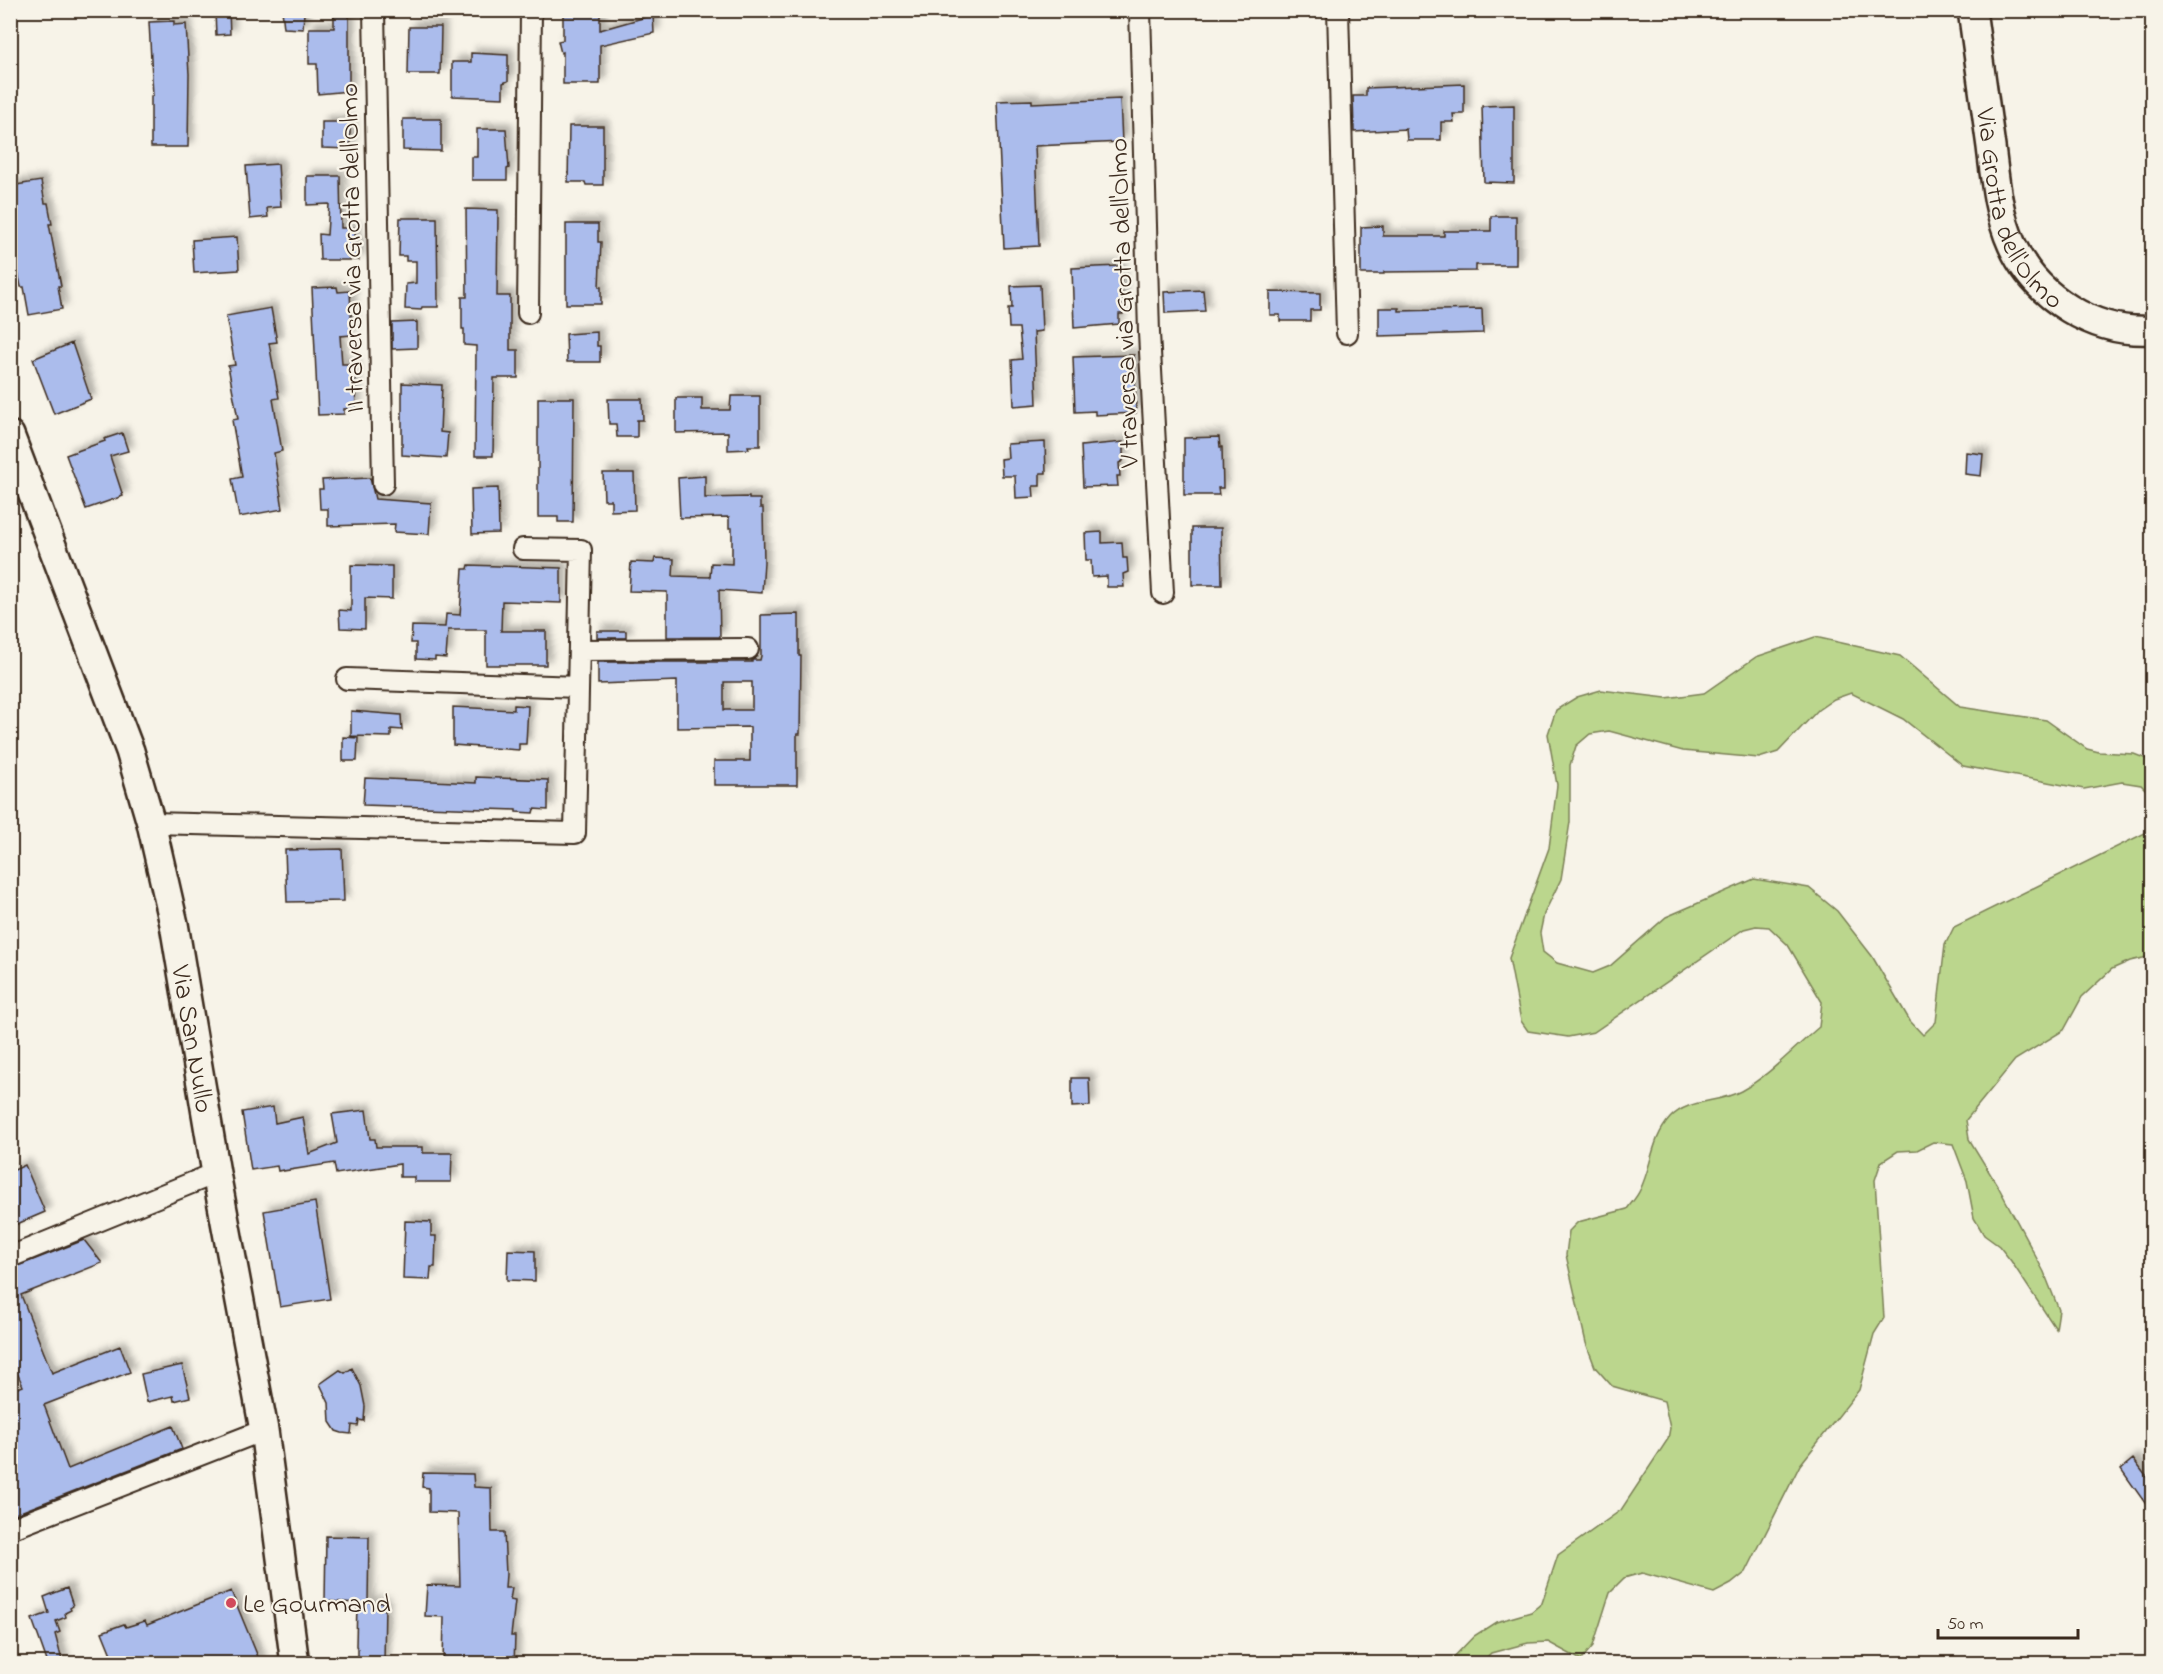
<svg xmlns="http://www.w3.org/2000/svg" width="2163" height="1674" font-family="'Indie Flower',sans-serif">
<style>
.green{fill:#bbd68d;stroke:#7b8056;stroke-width:1.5}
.building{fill:#abbcec;stroke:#3b2a1e;stroke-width:1.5;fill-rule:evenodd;filter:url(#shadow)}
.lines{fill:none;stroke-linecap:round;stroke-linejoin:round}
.street-casing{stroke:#3b2a1e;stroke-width:24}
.secondary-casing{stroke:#3b2a1e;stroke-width:32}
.street{stroke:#f7f3e8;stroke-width:20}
.secondary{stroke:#f7f3e8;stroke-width:27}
.poi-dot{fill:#d1495b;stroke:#f7f3e8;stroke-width:2}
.labels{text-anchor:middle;stroke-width:4.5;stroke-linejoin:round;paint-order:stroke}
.street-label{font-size:27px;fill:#3b2a1e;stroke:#f7f3e8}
.poi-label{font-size:27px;fill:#3b2a1e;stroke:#f7f3e8;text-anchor:start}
</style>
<defs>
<filter id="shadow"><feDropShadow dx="5.5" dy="-5.5" stdDeviation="3" flood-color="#0004"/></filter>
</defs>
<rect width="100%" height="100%" fill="#f7f3e8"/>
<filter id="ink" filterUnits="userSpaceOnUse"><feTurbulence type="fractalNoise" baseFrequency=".0167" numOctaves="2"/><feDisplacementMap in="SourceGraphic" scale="12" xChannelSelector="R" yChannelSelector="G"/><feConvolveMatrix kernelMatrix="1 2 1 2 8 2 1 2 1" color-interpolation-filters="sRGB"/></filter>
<g filter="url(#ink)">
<path class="green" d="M1815 637 1900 656 1960 707 2046 720 2087 749 2099 752 2134 754 2152 761V796L2141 785 2122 782 2084 789 1963 766 1903 719 1851 693 1834 699 1818 710 1778 752 1759 758 1683 751 1609 731 1590 734 1576 746 1570 765V822L1561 879 1544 914 1540 933 1543 952 1557 963 1593 973 1610 966 1666 917 1754 879 1809 888 1837 911 1872 956 1910 1021 1923 1035 1936 1022 1945 945 1954 927 2145 833 2152 834V956L2130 961 2112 969 2082 997 2064 1030 2015 1060 1966 1120 1969 1139 1999 1188 2044 1272 2059 1310 2056 1329 2011 1261 1999 1246 1984 1235 1974 1218 1967 1181 1953 1144 1933 1142 1917 1150 1898 1151 1881 1162 1875 1180 1884 1318 1874 1334 1859 1390 1800 1465 1746 1572 1731 1584 1714 1593 1642 1573 1624 1578 1610 1592 1593 1646 1581 1660 1548 1642 1528 1643 1491 1653 1481 1663H1448L1474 1636 1496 1622 1531 1612 1542 1603 1558 1555 1621 1510 1668 1439 1670 1428 1664 1401 1612 1386 1595 1367 1586 1343 1566 1255 1569 1231 1578 1222 1627 1209C1631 1203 1637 1197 1640 1190 1652 1166 1651 1139 1670 1118 1689 1098 1717 1104 1741 1091 1770 1075 1794 1048 1819 1027L1822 1002 1788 945 1769 927 1756 926 1744 929 1594 1032 1568 1037 1528 1031 1521 1021 1509 958 1549 848 1557 785 1548 734 1556 710 1577 697 1601 690 1666 698 1704 693 1756 657Z"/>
<path class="building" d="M282 10H301V13H304L303 29 284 28Z
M334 10H349V91L318 94 317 64H309V28H334Z
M578 10H597L596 15H600V30L653 15 654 33 600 45V84H563V52L561 53 558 41 563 40V15H578Z
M229 11 230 34 216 35 215 12Z
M174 21V25L186 24 189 74 188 147H151V96H153L149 22Z
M409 27H441L440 74H408Z
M471 53 508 55V81L503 83V98L452 96V62H471Z
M1464 84V114H1453L1454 122H1441V140H1407L1406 129 1354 132 1353 96H1366V88Z
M1120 99 1122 142 1035 146 1039 246 1004 248 997 101 1032 100V103Z
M1514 105V183L1484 182 1482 106Z
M403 119H441V151L403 150Z
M322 122H350V149L322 148Z
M569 126H603V185H586L585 182H568Z
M477 129H506L509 168 507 169V180H472V157H477Z
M278 164 281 207 267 208 268 217 250 219 246 166Z
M307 176H340L341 228H355V243H358L359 260H320L319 234 327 235 329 204 307 205Z
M41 181 45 203H48L52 224H49L61 286H58L62 309 29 315 24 287H21L10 232V186Z
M466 209 498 210 497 296H510V350H518V378H494L493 456H475L476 346 464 345V329H462V297H467Z
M1491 216H1516V265H1476V271L1384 272V274H1361V227L1383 226V236H1444V231H1491Z
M400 218H437L438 307H422L421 310 405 309 406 284 416 283V261H406V256H399Z
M566 224H598V242H601L599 287H601V304H566Z
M237 237 239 270 194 273 192 240Z
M1120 266 1123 314H1119V324L1074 328 1072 268Z
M1040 285 1042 331 1034 332 1037 404 1014 406 1012 360 1022 359 1019 328H1009L1008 308H1012L1011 286Z
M337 287 338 292 350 291 352 335 340 336 342 364H354L356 408 344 409V414L318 415 312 288Z
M1203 290 1205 311 1165 313 1164 292Z
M1270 292 1320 293V310H1310V321H1280V315H1270Z
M271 308 277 342 269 343 279 398 273 399 282 451 274 453 283 509 239 517 232 479 242 477 232 420 238 419 228 366 235 365 226 316Z
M1379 308H1399V311L1482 309 1483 333 1379 336Z
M417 322V348L392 349V323Z
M597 332V346H600V362H567L566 334Z
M72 343 91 399 54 414 33 359Z
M1134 355 1136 413 1095 415V411L1075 412 1073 357Z
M402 383 442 385 440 432 448 433 446 458 402 455Z
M731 396H760V446H748L749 449 728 450V432L676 433V398H702V410H730Z
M538 398H574L573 522H558V517H538Z
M608 399H642L643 420H637V437H617L616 424H609Z
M122 433 128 451 110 456 123 496 86 509 66 455 105 441 104 439Z
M1219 437 1220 447H1222L1223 488H1218L1219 495H1184V438Z
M1045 442 1046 473H1040V486H1033L1034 497 1016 498 1015 476H1002L1001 459 1008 458 1007 444Z
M1123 442V461L1119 463 1120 476H1117L1118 486 1083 487 1081 446Z
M1966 452 1983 454 1981 476 1965 474Z
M603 473H634L635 510 611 511V500H604Z
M705 476V498L749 497V499H760V508H763L764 562 762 593 719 590 720 637H667V592L629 591 631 562 654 563 655 558 674 559 673 576 710 577 711 563 732 564V528H729V517L680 518 678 478Z
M370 478 375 499 431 503 429 534 394 532 395 524 328 526V509H320L319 489H323L322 480Z
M498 488 499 533 472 534 471 489Z
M1192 528H1221L1222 585H1192Z
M1102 532V543L1122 542 1123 558H1127L1128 572 1123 574 1124 587H1107V576L1092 577 1091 560H1086L1085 533Z
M351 565 392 566V599L365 598V629L340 628 339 610 351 611Z
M469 565 561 568V603L502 601 501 631H546V665H486V630H448L446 658 435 657V660L416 659V643H411L412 626 445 627 446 614 460 615 463 569H468Z
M799 614V656H801L800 734H797V785H714V761H750V727L677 728V681L598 684V662H752V660H760L761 656V615ZM724 682H752V710H724Z
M597 631H626V638H597Z
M514 705 528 706 526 744H519V750L453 745V707L514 710Z
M351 711 401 715 402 730 391 729V737L351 736Z
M343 737 358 738 357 761H343Z
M476 777 548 780V810L534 809 533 813 516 812V810L363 805 365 778 476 783Z
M342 849 344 901 287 902 285 850Z
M1072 1078H1089L1090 1106 1072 1107Z
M273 1107 275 1123 303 1117 309 1154 337 1143 332 1114 366 1110 370 1139H375L376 1147H423V1153H452L451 1182H414V1177H400V1164L336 1174 334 1163 283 1171V1170L278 1171 277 1166 251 1170 242 1112Z
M25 1165 45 1212 10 1227V1172Z
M315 1202 330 1299 280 1307 264 1211Z
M405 1221 431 1222V1236H436L435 1267H431L430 1280 403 1279Z
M84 1240 102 1263 21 1295 52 1373 120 1346 130 1372 44 1405 68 1469 173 1426 182 1449 10 1516V1391L23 1386 10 1357V1269Z
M508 1250 535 1251V1281L507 1280Z
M182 1365 190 1397 174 1401 173 1396 147 1402 141 1374Z
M352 1368 361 1386 365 1406 364 1421 359 1420 358 1426 352 1425 351 1434 342 1433 336 1431 330 1422 329 1403 320 1384 340 1370 345 1373Z
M2133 1459 2152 1484V1513L2121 1469Z
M423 1473 473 1474 474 1487 491 1488 492 1532H504L506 1574 505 1588H512L510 1600 515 1601 511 1636H515L514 1664H443L444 1617 425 1616 427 1585 460 1586 458 1513 429 1512V1488L422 1487Z
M326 1536 369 1537 368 1602 385 1603 384 1664H358V1649L356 1646 357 1603 325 1601Z
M67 1588 73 1606 70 1608 71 1610 65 1613 66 1617 56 1621 60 1632 55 1634 63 1664H48L32 1619 49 1613 44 1597Z
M231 1591 261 1664H115L102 1632 124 1624 126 1627 145 1621 147 1625Z"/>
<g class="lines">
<g class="street-casing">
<path id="street" d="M374 10 383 484
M1140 10 1149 333 1163 593
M1338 10 1347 333
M528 313 531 10
M579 650 748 649
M347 679 578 687
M151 823 575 833 581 550 523 549
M10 1257 216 1173
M10 1529 264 1430"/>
</g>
<g class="secondary-casing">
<g id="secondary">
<path id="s1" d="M1972 10C1978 56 1985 101 1991 147 1995 180 1998 214 2012 245 2036 298 2095 334 2152 330"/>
<path id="s2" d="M10 435 130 751 151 823 174 924 216 1173 264 1430 295 1664"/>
</g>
</g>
<use href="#street" class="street"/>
<use href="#secondary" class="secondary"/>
</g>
</g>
<circle class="poi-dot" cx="231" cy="1603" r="6"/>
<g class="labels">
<g class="street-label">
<text dy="9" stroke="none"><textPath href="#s1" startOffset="207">Via Grotta dell'Olmo</textPath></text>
<text transform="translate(351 248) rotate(-91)" y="9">II traversa via Grotta dell'Olmo</text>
<text transform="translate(1123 303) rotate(-92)" y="9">V traversa via Grotta dell'Olmo</text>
<text dy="9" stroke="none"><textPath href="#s2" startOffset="633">Via San Nullo</textPath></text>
</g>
<g class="poi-label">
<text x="243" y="1612">Le Gourmand</text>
</g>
</g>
<rect width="2163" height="1674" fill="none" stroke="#f7f3e8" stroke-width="36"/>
<rect x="18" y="18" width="2127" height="1638" fill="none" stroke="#3b2a1e" stroke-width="2" filter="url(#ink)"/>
<path d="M1938 1629v9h140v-9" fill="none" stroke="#3b2a1e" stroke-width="3"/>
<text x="1947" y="1629" font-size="18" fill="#3b2a1e" stroke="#f7f3e8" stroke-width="4.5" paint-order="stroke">50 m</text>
</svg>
